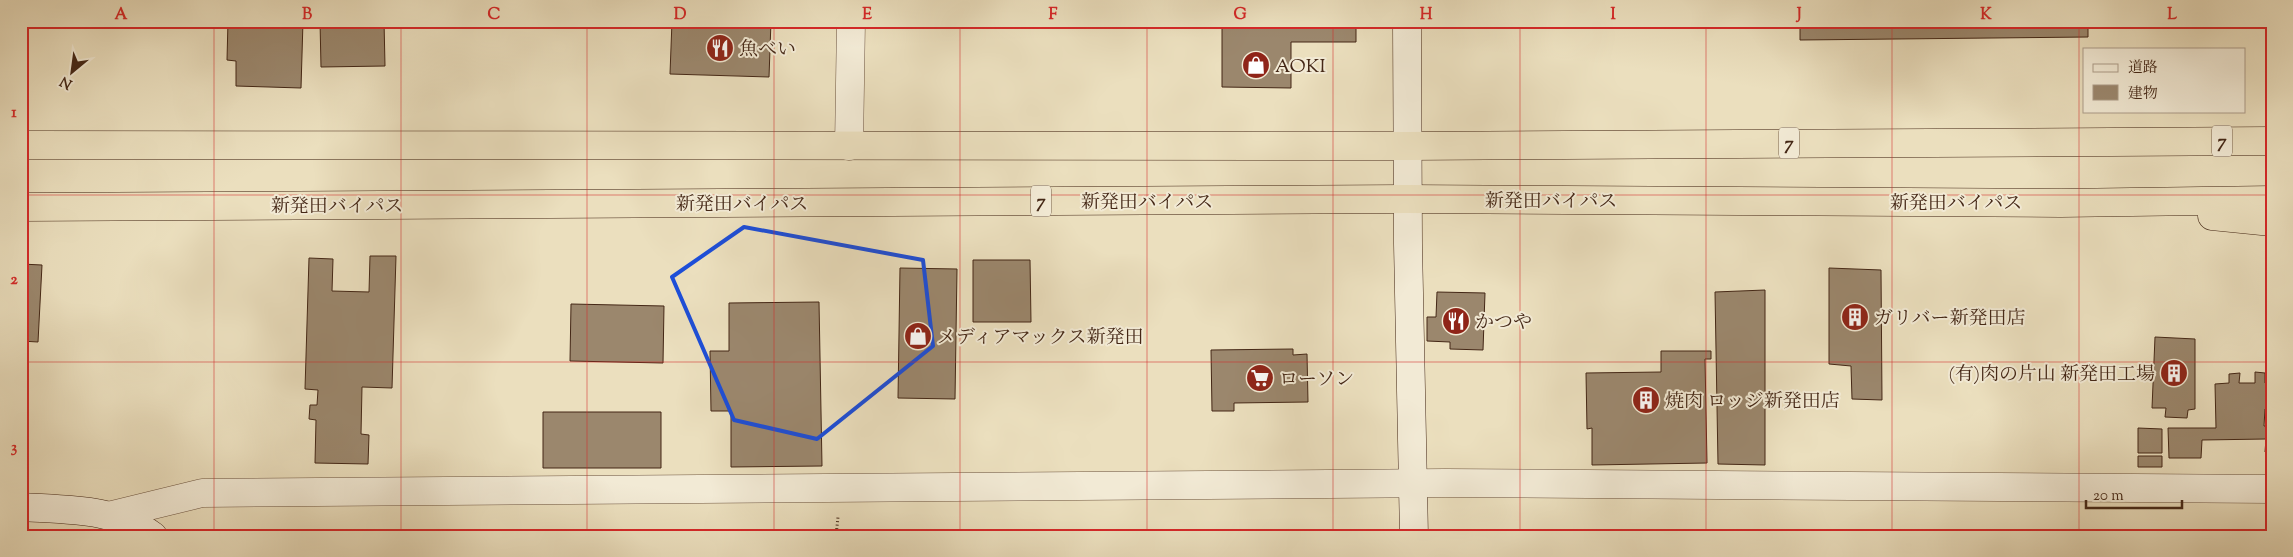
<svg xmlns="http://www.w3.org/2000/svg" width="2293" height="557" font-family="'Sorts Mill Goudy','Noto Serif JP',serif">
<style>
.building{fill:#9b876d;stroke:#442716}
.lines{fill:none;stroke-linecap:round;stroke-linejoin:round}
.street-casing{stroke:#6e5540;stroke-width:29}
.secondary-casing{stroke:#442716;stroke-width:29}
.highway-casing{stroke:#442716;stroke-width:29}
.path{stroke:#442716;stroke-width:3;stroke-dasharray:1 2.5;stroke-linecap:butt}
.street{stroke:#f2ead5;stroke-width:28}
.secondary{stroke:#f2ead5;stroke-width:28}
.highway{stroke:#ebdfbe;stroke-width:28}
.marked{fill:none;stroke:#1d4ed8;stroke-width:4;stroke-linejoin:round}
.grid{fill:none;stroke:#d62828;stroke-width:1;stroke-opacity:0.55}
.labels{text-anchor:middle;stroke-width:4;stroke-linejoin:round;paint-order:stroke}
.shield{fill:#f2ead5;stroke:#78624f;stroke-width:1}
.shield-label{font-size:18px;font-weight:bold;fill:#442716}
.poi-label{font-size:19px;fill:#442716;stroke:#f2ead5;text-anchor:start}
.street-label{font-size:19px;fill:#442716;stroke:#f2ead5}
.neatline{fill:none;stroke:#d62828;stroke-width:2}
.grid-label{font-size:16px;text-anchor:middle;font-weight:bold;fill:#d62828}
</style>
<rect width="100%" height="100%" fill="#ebdfbe"/>
<filter id="stains"><feTurbulence type="fractalNoise" baseFrequency=".004" numOctaves="4"/><feColorMatrix values="0 0 0 0 .2 0 0 0 0 .09 0 0 0 0 .02 0 0 0 .5 -.17"/></filter>
<radialGradient id="worn" r=".72"><stop offset=".6" stop-color="#630" stop-opacity="0"/><stop offset="1" stop-color="#630" stop-opacity=".3"/></radialGradient>
<path class="building" d="M228 21H303L301 88 236 86V61L227 60Z
M320 21H384L385 66 321 67Z
M672 21H771L769 77 670 74Z
M910 21H1069V22L910 24Z
M1222 21H1356V42H1291V88L1222 87Z
M1800 21H2088V37L1800 40Z
M370 256H396L392 388 362 387 361 434 369 435 368 464 315 463 316 420 309 419 310 405H317L318 390 305 389 309 258 333 259 332 291 369 292Z
M973 260H1030L1031 322H973Z
M21 264 42 265 38 342 21 341Z
M900 268 957 269 955 399 898 398Z
M1829 268 1881 270 1882 400 1852 399 1851 366 1829 364Z
M1765 290V465L1718 464 1715 292Z
M1437 292 1485 293 1483 350 1450 349V342L1427 341V317H1436Z
M2269 293H2272V313H2271Z
M819 302 822 466 731 467V411H711L710 351H729V303Z
M571 304 664 306 663 363 570 361Z
M2155 337 2195 339V409L2188 410 2187 418 2165 417 2166 408H2152Z
M1293 349V355L1307 354 1308 402 1234 403V411H1212L1211 350Z
M1661 351H1711V359H1705L1707 463 1592 465V428L1587 429 1586 373 1661 372Z
M2255 372 2265 373V383H2272V409H2265L2264 426H2272V452H2265L2266 439 2202 440 2201 458H2169L2168 428H2216L2215 384 2229 383V374L2240 373 2239 383H2255Z
M543 412H661V468H543Z
M2138 428 2162 429V453H2138Z
M2138 456H2162V467H2138Z
M1281 531H1309V536H1281Z
M1315 531 1342 532V536H1314Z
M1347 532H1373L1372 536H1346Z"/>
<g class="lines">
<g class="street-casing">
<path id="street" d="M849 146 851 21
M112 515 202 493 1445 483 2272 489"/>
</g>
<g class="secondary-casing">
<path id="secondary" d="M1407 21 1408 244 1414 536
M21 507C66 510 116 508 153 536"/>
</g>
<g class="highway-casing">
<path id="highway" d="M21 145 1407 146 2272 141
M21 207 1407 199 2061 203 2272 200
M2212 216 2272 222"/>
</g>
<path class="path" d="M836 536 838 517"/>
<use href="#street" class="street"/>
<use href="#secondary" class="secondary"/>
<use href="#highway" class="highway"/>
</g>
<path class="marked" d="M744 227 923 260 933 346 817 439 734 420 672 277Z"/>
<path class="grid" d="M214 21V536M401 21V536M587 21V536M774 21V536M960 21V536M1147 21V536M1333 21V536M1520 21V536M1706 21V536M1892 21V536M2079 21V536M21 195H2272M21 362H2272"/>
<defs>
<g id="restaurant-disc" transform="scale(1.4375)"><circle r="9.5" fill="#8f2418" stroke="#f2ead5"/><path d="M-5-6h1v4h1v-4h1v4h1v-4h1v5L-1.5 .5V6h-2V.5L-5-1ZM5-6V6H3V1.5H1.5Q1.5-4 5-6Z" fill="#fff"/></g>
<g id="shop-disc" transform="scale(1.4375)"><circle r="9.5" fill="#8f2418" stroke="#f2ead5"/><path d="M-5-2.5h2.3a2.7 3.5 0 0 1 5.4 0H5L5.5 6h-11ZM-1.5-2.5h3a1.5 2.3 0 0 0-3 0Z" fill="#fff"/></g>
<g id="building-disc" transform="scale(1.4375)"><circle r="9.5" fill="#8f2418" stroke="#f2ead5"/><path d="M-4-6H4V6H1V3H-1V6H-4ZM-2.5-4.3h1.7v1.8h-1.7ZM.8-4.3h1.7v1.8H.8ZM-2.5-1h1.7V.8h-1.7ZM.8-1h1.7V.8H.8Z" fill="#fff"/></g>
<g id="supermarket-disc" transform="scale(1.4375)"><circle r="9.5" fill="#8f2418" stroke="#f2ead5"/><path d="M-6-5.5h2.5l.6 2H6L4.5 2H-2.5L-4.4-4H-6ZM-1.5 3.2a1.3 1.3 0 1 0 .1 0ZM3 3.2a1.3 1.3 0 1 0 .1 0Z" fill="#fff"/></g>
</defs>
<g fill-rule="evenodd">
<use href="#restaurant-disc" x="720" y="48"/>
<use href="#shop-disc" x="1256" y="65"/>
<use href="#building-disc" x="1855" y="317"/>
<use href="#restaurant-disc" x="1456" y="321"/>
<use href="#shop-disc" x="918" y="336"/>
<use href="#building-disc" x="2174" y="373"/>
<use href="#supermarket-disc" x="1260" y="378"/>
<use href="#building-disc" x="1646" y="400"/>
</g>
<g class="labels">
<g class="shield">
<rect x="2212" y="125.5" width="20" height="31" rx="4"/>
<rect x="1779" y="127.5" width="20" height="31" rx="4"/>
<rect x="1031" y="185.5" width="20" height="31" rx="4"/>
</g>
<g class="shield-label">
<text x="2222" y="147">7</text>
<text x="1789" y="149">7</text>
<text x="1041" y="207">7</text>
</g>
<g class="poi-label">
<text x="739" y="55">魚べい</text>
<text x="1275" y="72">AOKI</text>
<text x="1874" y="324">ガリバー新発田店</text>
<text x="1475" y="328">かつや</text>
<text x="937" y="343">メディアマックス新発田</text>
<text x="2155" y="380" text-anchor="end">(有)肉の片山 新発田工場</text>
<text x="1279" y="385">ローソン</text>
<text x="1665" y="407">焼肉 ロッジ新発田店</text>
</g>
<g class="street-label">
<text x="1551" y="207">新発田バイパス</text>
<text x="1147" y="208">新発田バイパス</text>
<text x="1956" y="209">新発田バイパス</text>
<text x="742" y="210">新発田バイパス</text>
<text x="337" y="212">新発田バイパス</text>
</g>
</g>
<rect width="2293" height="557" fill="none" stroke="#ebdfbe" stroke-width="55"/>
<rect x="2083" y="48" width="162" height="65" fill="#f2ead5" stroke="#ac9c89"/>
<rect x="2093" y="64" width="25" height="8" fill="#f2ead5" stroke="#ac9c89"/>
<text x="2128" y="72" font-size="15" fill="#442716">道路</text>
<rect x="2093" y="85" width="25" height="15" fill="#9b876d" stroke="#ac9c89"/>
<text x="2128" y="98" font-size="15" fill="#442716">建物</text>
<g transform="translate(72 72) rotate(209)" stroke="#f2ead5" stroke-width="4" paint-order="stroke">
<path d="M0-4L9 19L0 12L-9 19Z" fill="#442716"/>
<text y="-8" font-size="14" font-weight="bold" text-anchor="middle" fill="#442716">N</text>
</g>
<path d="M2086 500v8h96v-8" fill="none" stroke="#442716" stroke-width="2.5"/>
<text x="2093" y="500" font-size="15" fill="#442716" stroke="#f2ead5" stroke-width="4" paint-order="stroke">20 m</text>
<rect x="28" y="28" width="2238" height="502" class="neatline"/>
<g class="grid-label">
<text x="121" y="19">A</text>
<text x="307" y="19">B</text>
<text x="494" y="19">C</text>
<text x="680" y="19">D</text>
<text x="867" y="19">E</text>
<text x="1053" y="19">F</text>
<text x="1240" y="19">G</text>
<text x="1426" y="19">H</text>
<text x="1613" y="19">I</text>
<text x="1799" y="19">J</text>
<text x="1986" y="19">K</text>
<text x="2172" y="19">L</text>
<text x="14" y="117">1</text>
<text x="14" y="284">2</text>
<text x="14" y="452">3</text>
</g>
<rect width="100%" height="100%" filter="url(#stains)"/>
<rect width="100%" height="100%" fill="url(#worn)"/>
</svg>
